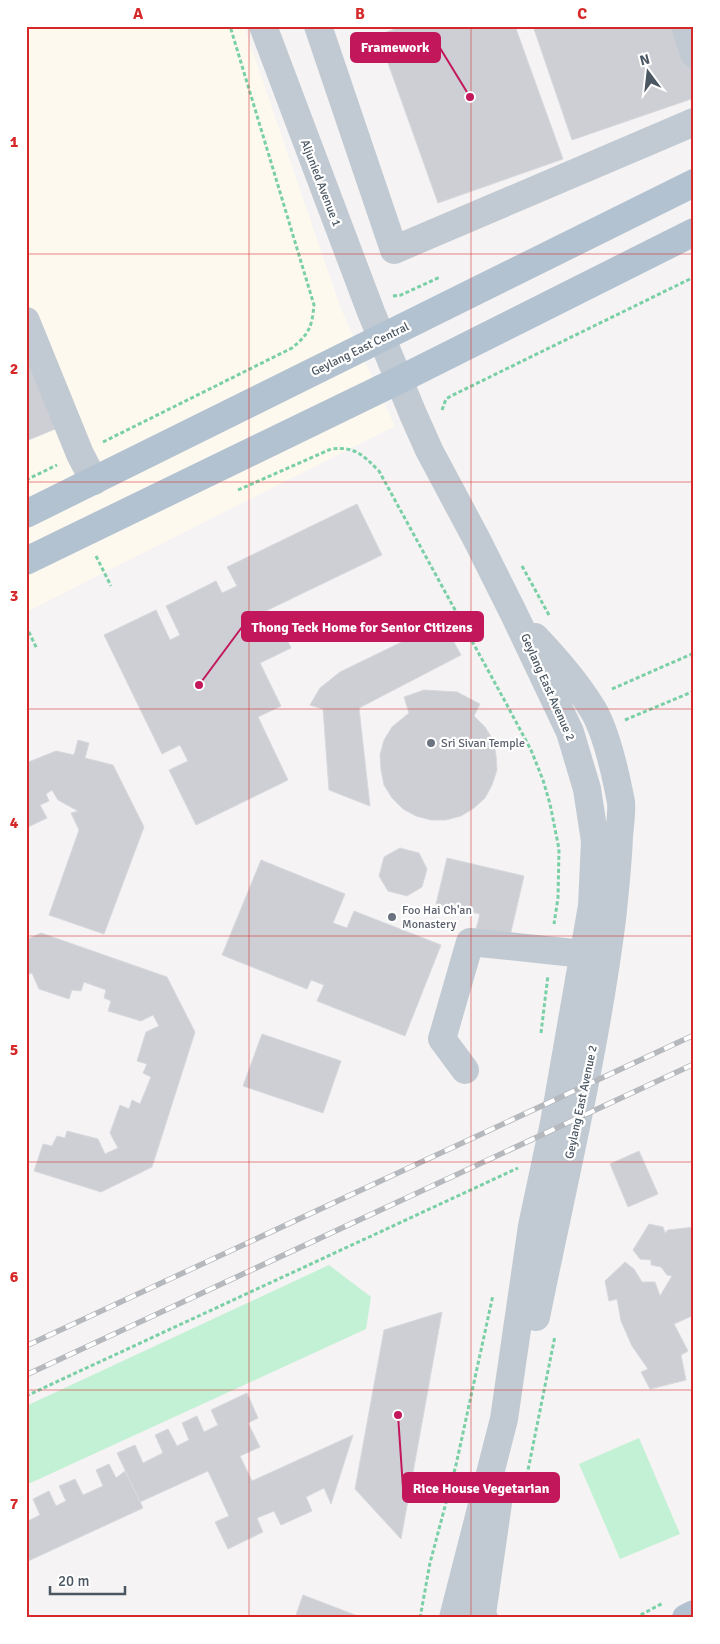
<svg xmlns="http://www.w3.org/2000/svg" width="720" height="1644" font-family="Signika,sans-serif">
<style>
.commercial{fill:#fdf9ef}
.green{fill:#c3f1d5}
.building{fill:#cdcfd5;stroke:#d7d9de}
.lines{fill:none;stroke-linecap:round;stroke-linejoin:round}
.path{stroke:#7ad0a6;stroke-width:3;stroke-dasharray:4 2.5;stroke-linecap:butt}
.minor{stroke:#c1cad2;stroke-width:28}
.major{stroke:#b3c2d1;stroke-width:28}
.rail-casing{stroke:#b5b8bd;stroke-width:5.5}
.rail{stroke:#fff;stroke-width:4;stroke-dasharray:11;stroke-linecap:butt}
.grid{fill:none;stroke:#d62828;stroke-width:1;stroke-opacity:0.55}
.worship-dot{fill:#6b7280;stroke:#fff;stroke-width:2}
.labels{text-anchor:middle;stroke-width:4.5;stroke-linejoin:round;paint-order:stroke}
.street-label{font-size:12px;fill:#4a5661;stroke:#fff}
.worship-label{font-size:12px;fill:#5b616d;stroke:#fff;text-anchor:start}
.leader{fill:none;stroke:#c2185b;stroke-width:2}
.callout-dot{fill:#c2185b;stroke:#fff;stroke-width:2}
.callout{fill:#c2185b;stroke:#c2185b;stroke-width:2}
.callout-label{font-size:14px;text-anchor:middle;font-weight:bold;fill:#fff}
.neatline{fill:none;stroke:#d62828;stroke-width:2}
.grid-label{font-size:16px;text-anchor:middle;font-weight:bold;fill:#d62828}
</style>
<rect width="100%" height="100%" fill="#f5f3f3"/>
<path class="commercial" d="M26 26H244L341 309 395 426 26 612Z"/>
<path class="green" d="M329 1265 371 1297 366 1329 26 1485V1406Z
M639 1438 680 1534 620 1559 579 1464Z"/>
<path class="building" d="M404 26H515L563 159 438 203 378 35Z
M533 26H678L694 72V98L572 140Z
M26 348 60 427 26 441Z
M357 504 382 555 241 623 246 634 277 619 291 648 260 663 281 706 258 717 288 780 196 825 169 770 188 761 180 745 162 754 104 635 156 610 170 640 180 635 166 606 216 581 222 593 237 586 227 567Z
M443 622 461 655 359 708 370 806 329 790 323 709 310 705 320 688 340 672Z
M424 690 457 692 480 704 474 716 485 727 493 740 496 755 497 770 492 785 485 798 474 808 461 816 446 820H431L416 816 403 809 392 798 384 785 381 770 380 755 384 740 392 727 409 713 404 697Z
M78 740 89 743 85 758 113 765 144 827 104 934 49 915 79 830 71 813 78 811 58 800 52 790 46 794 49 801 40 805 47 818 26 828V763L56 751 74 755Z
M400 848 419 853 427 869 422 887 407 896 388 891 379 876 384 857Z
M447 858 524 876 510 936 476 929 480 914 436 904Z
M261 860 345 894 333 923 347 928 354 911 441 945 405 1036 317 1001 324 985 311 980 307 989 222 955Z
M41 933 167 977 195 1032 152 1167 101 1192 34 1171 43 1144 52 1146 57 1136 65 1138 67 1131 98 1139 105 1154 118 1148 110 1133 120 1105 129 1109 132 1100 140 1104 151 1077 143 1073 147 1064 137 1061 146 1032 159 1026 153 1015 141 1021 108 1011 111 1001 104 998 106 990 84 982 81 991 72 990 69 999 39 989 32 973 26 975V940Z
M262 1034 341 1061 323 1113 243 1086Z
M639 1151 658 1194 628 1207 610 1164Z
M649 1224 663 1227 665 1233 668 1230 694 1227V1315L674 1324 688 1351 681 1355 686 1380 650 1389 641 1372 648 1369 632 1346 621 1321 617 1299 609 1301 605 1281 625 1262 634 1269 642 1282H655L660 1296 672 1276 667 1275 661 1267 651 1265V1260L640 1259 633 1250Z
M442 1312 401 1539 355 1489 384 1330Z
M247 1393 258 1418 248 1423 260 1447 240 1456 252 1481 353 1435 331 1504 324 1488 306 1497 312 1511 281 1525 274 1511 257 1518 263 1532 228 1549 215 1522 229 1516 208 1471 140 1502 117 1453 135 1445 143 1463 163 1453 155 1435 168 1429 177 1446 189 1440 182 1423 197 1416 204 1432 218 1425 211 1410Z
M109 1464 116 1478 125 1471 143 1508 26 1562V1522L40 1515 33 1499 49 1491 56 1506 66 1501 59 1486 75 1479 83 1495 103 1486 96 1470Z
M303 1595 363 1618H295Z"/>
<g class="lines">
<path class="path" d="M393 296 401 295 440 277
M442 410 446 399 451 396 694 277
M103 442 292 348C309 334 312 327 314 305L230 26
M26 480 57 465
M238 490 331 449C355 446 363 455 379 471L507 705 531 750 543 780 550 804 559 849 558 898 554 924
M96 556 111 586
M522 566 549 615
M26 626 37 649
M612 689 694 653
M625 720 694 691
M541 1033 548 975
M26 1396 518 1168
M523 1495 555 1336
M420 1618 430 1563 456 1465 493 1295
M635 1618 663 1603"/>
<path class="minor" d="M263 26 371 312 413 414 429 450 477 540 513 612 570 732 587 789 595 841 592 906 554 1123 532 1226 504 1419 453 1618
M318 26 394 250 694 122
M685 26 694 54
M26 321 80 454 94 481
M535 637C555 658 575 681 590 705 605 726 616 776 621 802 622 812 620 825 619 836 618 864 615 891 612 919 595 1054 563 1183 536 1317
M465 1070 442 1039 470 942 584 954
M484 1618 482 1614 498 1503"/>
<path class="major" d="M26 514 694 183
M26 561 399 380 694 232
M686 1618 694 1614"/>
<g class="rail-casing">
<path id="rail" d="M26 1346 694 1035
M26 1375 694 1064"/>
</g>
<use href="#rail" class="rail"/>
</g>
<path class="grid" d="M249 26V1618M471 26V1618M26 254H694M26 482H694M26 709H694M26 936H694M26 1162H694M26 1390H694"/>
<g class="worship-dot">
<circle cx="431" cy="743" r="5"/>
<circle cx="392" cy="917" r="5"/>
</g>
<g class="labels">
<g class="street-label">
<text transform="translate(321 183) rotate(69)" y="4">Aljunied Avenue 1</text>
<text transform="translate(360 349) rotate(-26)" y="4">Geylang East Central</text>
<text transform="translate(548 687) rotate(66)" y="4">Geylang East Avenue 2</text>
<text transform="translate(581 1102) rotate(-78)" y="4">Geylang East Avenue 2</text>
</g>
<g class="worship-label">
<text x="441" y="747">Sri Sivan Temple</text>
<text x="402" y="914">Foo Hai Ch'an<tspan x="402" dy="14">Monastery</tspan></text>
</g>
</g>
<path class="leader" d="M470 97L440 48M199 685L242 627M398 1415L403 1488"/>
<g class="callout-dot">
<circle cx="470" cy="97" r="5"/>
<circle cx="199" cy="685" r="5"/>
<circle cx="398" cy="1415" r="5"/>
</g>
<g class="callout">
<rect x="351" y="33" width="89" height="29" rx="5"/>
<rect x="242" y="612" width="241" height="29" rx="5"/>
<rect x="403" y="1473" width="156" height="29" rx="5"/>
</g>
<g class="callout-label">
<text x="395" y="52">Framework</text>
<text x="362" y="632">Thong Teck Home for Senior Citizens</text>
<text x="481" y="1493">Rice House Vegetarian</text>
</g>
<rect width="720" height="1644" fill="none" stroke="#ffffff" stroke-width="55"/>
<g transform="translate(648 72) rotate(345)" stroke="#ffffff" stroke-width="4" paint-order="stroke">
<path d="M0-4L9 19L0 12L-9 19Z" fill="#4a5661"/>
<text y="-8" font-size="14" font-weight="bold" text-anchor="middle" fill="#4a5661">N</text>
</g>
<path d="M50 1586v8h75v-8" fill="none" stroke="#4a5661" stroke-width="2.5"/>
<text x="58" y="1586" font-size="15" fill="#4a5661" stroke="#ffffff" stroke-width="4" paint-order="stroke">20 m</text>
<rect x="28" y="28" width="664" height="1588" class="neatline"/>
<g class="grid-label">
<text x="138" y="19">A</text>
<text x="360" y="19">B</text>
<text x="582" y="19">C</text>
<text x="14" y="147">1</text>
<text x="14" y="374">2</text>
<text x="14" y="601">3</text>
<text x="14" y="828">4</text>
<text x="14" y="1055">5</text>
<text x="14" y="1282">6</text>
<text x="14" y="1509">7</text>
</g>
</svg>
